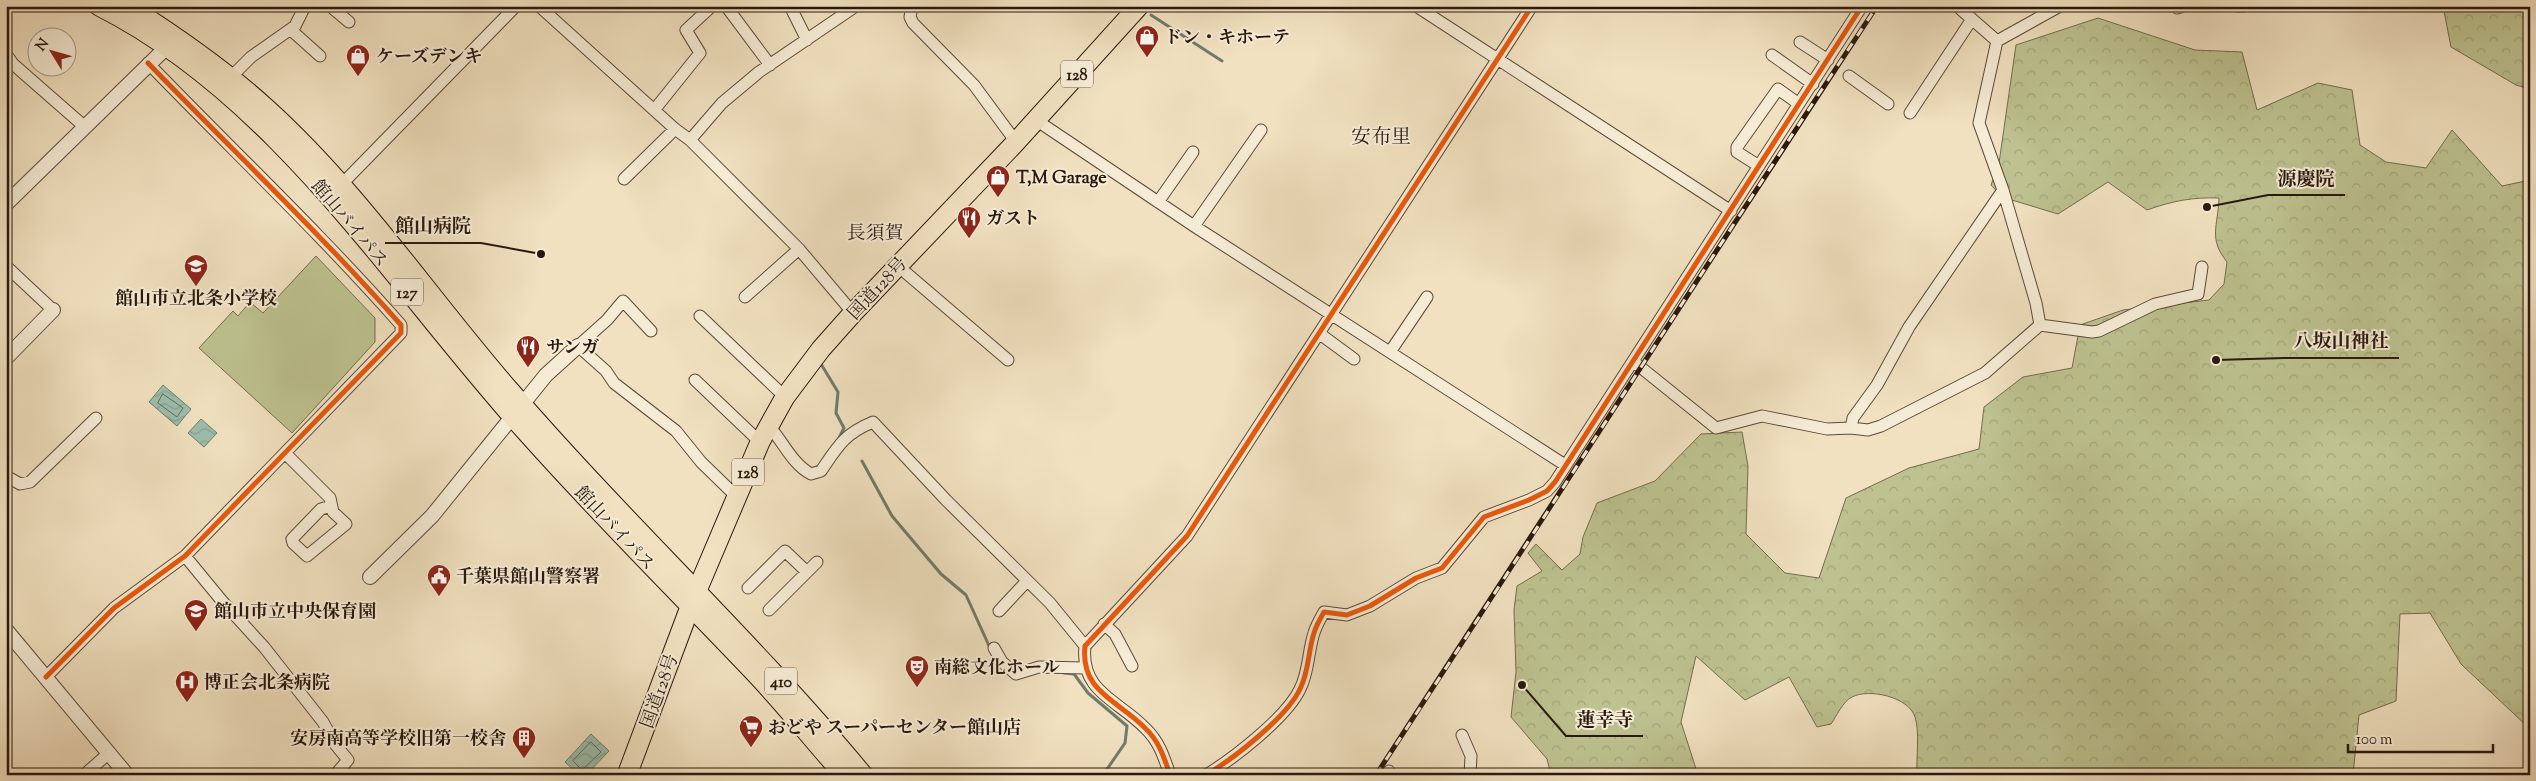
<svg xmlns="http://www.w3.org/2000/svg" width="2536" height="781" font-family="'Sorts Mill Goudy','Noto Serif JP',serif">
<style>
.forest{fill:url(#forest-crowns);stroke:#736d4f}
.park{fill:#bdc290;stroke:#736d4f}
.water{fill:url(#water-waves);stroke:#6e7c6d}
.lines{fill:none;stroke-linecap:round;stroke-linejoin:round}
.shore{stroke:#626b5e;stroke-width:1}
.stream{stroke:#6e7c6d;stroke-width:3}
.minor-casing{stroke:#5b4a3a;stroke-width:13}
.tertiary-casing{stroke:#5b4a3a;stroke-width:16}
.trunk-casing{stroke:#29180e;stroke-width:21}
.minor{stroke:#f6ecd6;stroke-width:11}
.tertiary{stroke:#f6ecd6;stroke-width:14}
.trunk{stroke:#f1e1c0;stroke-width:19}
.rail-casing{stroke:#29180e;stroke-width:5}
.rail{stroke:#f6ecd6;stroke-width:3;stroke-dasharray:9;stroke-linecap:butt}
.cycleway-casing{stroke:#f6ecd6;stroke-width:8}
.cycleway{stroke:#e8590c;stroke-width:5}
.labels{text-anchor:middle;stroke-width:4;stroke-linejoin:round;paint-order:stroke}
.shield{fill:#f6ecd6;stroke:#66584a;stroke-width:1}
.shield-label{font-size:16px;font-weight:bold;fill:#29180e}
.poi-label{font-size:18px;font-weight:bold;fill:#29180e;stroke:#f6ecd6;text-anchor:start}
.street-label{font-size:18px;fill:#29180e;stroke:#f6ecd6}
.neighbourhood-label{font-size:19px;fill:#29180e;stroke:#f6ecd6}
.quarter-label{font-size:20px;fill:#29180e;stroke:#f6ecd6}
.leader{fill:none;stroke:#29180e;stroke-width:2}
.callout-dot{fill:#29180e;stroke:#f6ecd6;stroke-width:2}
.callout-label{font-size:19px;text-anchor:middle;font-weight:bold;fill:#29180e;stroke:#f6ecd6;stroke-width:4;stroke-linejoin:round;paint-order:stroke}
</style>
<defs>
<pattern id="forest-crowns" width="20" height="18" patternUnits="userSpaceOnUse" patternTransform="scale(1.25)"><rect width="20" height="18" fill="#bdc290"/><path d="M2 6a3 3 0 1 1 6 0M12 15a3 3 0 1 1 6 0" fill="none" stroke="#a2a67b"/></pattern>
<pattern id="water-waves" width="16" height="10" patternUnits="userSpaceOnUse" patternTransform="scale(1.25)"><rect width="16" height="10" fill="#9cbead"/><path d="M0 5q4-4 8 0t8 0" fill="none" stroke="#86a394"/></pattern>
</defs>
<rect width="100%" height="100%" fill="#f1e1c0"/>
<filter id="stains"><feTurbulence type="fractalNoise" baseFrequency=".004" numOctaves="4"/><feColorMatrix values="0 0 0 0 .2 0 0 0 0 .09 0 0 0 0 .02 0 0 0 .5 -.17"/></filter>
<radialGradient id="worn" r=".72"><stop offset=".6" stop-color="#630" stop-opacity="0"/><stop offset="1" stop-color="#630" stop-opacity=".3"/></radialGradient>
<path class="forest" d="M2443 6H2530V89L2516 85 2451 47Z
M2098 18 2195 50 2242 52 2257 110 2318 83 2352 90 2360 145 2386 162 2426 168 2452 130 2502 186 2530 180V729L2461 664 2430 613 2400 614 2396 701 2359 715 2353 775H1917C1916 759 1920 731 1915 717 1909 697 1869 688 1852 697 1843 701 1836 717 1831 724L1817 727 1789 677 1745 700 1696 656 1681 722 1698 775H1551L1547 759 1511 717 1516 672 1514 610 1517 586 1542 571 1528 553 1536 544 1562 570 1580 554 1583 537 1597 503 1655 481 1701 434 1742 432 1748 466 1746 534 1785 573 1819 578 1846 498 1909 468 1979 449 1984 407 2023 377 2072 368 2080 325 2123 310 2209 300 2224 284 2227 262C2208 238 2218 227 2219 198 2193 197 2172 201 2147 210L2108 182 2058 214 2002 197 1991 185 1999 163 2016 45Z"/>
<path class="park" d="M316 256 375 318V342L292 433 199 348 233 311 238 316 250 302 263 313Z"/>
<path class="water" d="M163 385 191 409 177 426 149 402Z
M201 419 217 433 204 447 188 433Z
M591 734 609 751 586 775H579L565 762Z"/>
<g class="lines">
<path class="shore" d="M163 394 183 408 177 417 158 403Z
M591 742 601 752 582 770 573 761Z"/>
<path class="stream" d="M1151 15 1222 61
M821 364 838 392 836 413 844 428 839 438
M862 461 892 516 941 574 966 595 990 648
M1064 673 1074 674 1088 693 1127 726 1125 743 1103 775"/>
<g class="minor-casing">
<path id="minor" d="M330 6 349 22
M539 6 675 129 690 140 799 249 853 313
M726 6 770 65
M790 6 807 40
M912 6 910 17 913 23 974 85 1016 142
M1416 6 1731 211
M1957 6 1997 41
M2237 6H2244
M2177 8 2183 6
M291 30 320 56
M1800 42 1828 60
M6 54 13 64 85 127
M1772 55 1813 84
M1849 76 1888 104
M231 77 251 57 295 26 305 6
M655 109 700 53 686 30 712 6
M1910 113 1972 19
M1036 120 1194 226 1565 465
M690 140 722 103 759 72 856 6
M1759 166 1737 152V147L1778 89 1799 104
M624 179 675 129
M340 186 516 6
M1158 202 1193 152
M1194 226 1261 130
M6 266 53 310
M898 266 1008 360
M745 297 799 249
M700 316 785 397
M2040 325 2092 332 2099 331 2155 304 2198 294 2202 267
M651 331 623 301 607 320 578 346 606 371 614 383 676 431 701 462 738 498
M1320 334 1354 359
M1390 352 1427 297
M1634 362 1716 428 1762 416 1827 429 1851 428 1868 430 1881 426 1985 373 2040 325 2036 303 2003 190 1979 123 1997 41 2060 6
M695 380 760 442
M768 425C783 441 792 464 811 474L821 471C838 446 844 434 873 422L946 500 1050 603 1085 646
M1851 428 1853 418 1877 385 1909 327 2003 190
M285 453 330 498 333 512 346 524 307 556 293 543 292 539 321 509 331 506
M6 476 20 484 30 482 96 418
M185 556 222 601 264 647 323 722 335 744 348 760 335 775
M748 588 785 551 807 572
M769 610 817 562
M999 611 1027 581
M1104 624 1115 634 1132 666
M994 648 1002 662 1016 674 1039 667 1085 668
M46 677 114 608 185 556 401 333V325C321 234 233 151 148 63
M1462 735 1471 756 1470 775
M1389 771 1390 775
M84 775 109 753
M1170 775C1164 757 1159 741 1145 728 1118 700 1080 692 1085 646L1187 536 1532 6
M1206 775C1233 759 1287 717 1300 689 1309 672 1308 651 1314 633 1316 626 1320 619 1324 612L1347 615 1370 606 1416 578 1442 568 1484 517 1529 500 1547 491 1555 482 1862 6"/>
</g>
<g class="tertiary-casing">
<path id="tertiary" d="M6 204 173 41
M6 358 53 310
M370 577 432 516 546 375 578 346
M6 630 127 775"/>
</g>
<g class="trunk-casing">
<path id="trunk" d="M99 6C281 98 395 287 528 434 601 516 679 593 755 673 786 706 814 741 844 775
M128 6C177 37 223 69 266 108 359 192 429 298 511 392 624 523 752 641 863 775
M627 775 690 607 760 442 785 397 821 349 853 313 1016 142 1139 6"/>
</g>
<use href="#minor" class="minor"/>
<use href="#tertiary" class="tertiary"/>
<use href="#trunk" class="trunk"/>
<g class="rail-casing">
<path id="rail" d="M1376 775C1544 519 1708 261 1877 6"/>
</g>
<use href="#rail" class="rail"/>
<g class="cycleway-casing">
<path id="cycleway" d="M46 677 114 608 185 556 401 333V325C321 234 233 151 148 63
M1170 775C1164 757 1159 741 1145 728 1118 700 1080 692 1085 646L1187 536 1532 6
M1206 775C1233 759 1287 717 1300 689 1309 672 1308 651 1314 633 1316 626 1320 619 1324 612L1347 615 1370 606 1416 578 1442 568 1484 517 1529 500 1547 491 1555 482 1862 6"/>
</g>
<use href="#cycleway" class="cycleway"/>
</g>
<defs>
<g id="shop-pin" transform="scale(1.25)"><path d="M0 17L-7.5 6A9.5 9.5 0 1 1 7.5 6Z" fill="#8f2418" stroke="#f6ecd6"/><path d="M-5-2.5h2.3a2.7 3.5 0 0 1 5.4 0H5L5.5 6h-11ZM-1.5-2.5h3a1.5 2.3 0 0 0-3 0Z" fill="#fff"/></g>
<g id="restaurant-pin" transform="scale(1.25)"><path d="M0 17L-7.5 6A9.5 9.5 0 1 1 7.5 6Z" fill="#8f2418" stroke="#f6ecd6"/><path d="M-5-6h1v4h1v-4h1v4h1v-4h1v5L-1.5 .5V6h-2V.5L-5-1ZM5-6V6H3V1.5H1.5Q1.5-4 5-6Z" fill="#fff"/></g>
<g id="school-pin" transform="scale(1.25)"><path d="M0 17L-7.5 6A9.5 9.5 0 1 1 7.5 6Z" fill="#8f2418" stroke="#f6ecd6"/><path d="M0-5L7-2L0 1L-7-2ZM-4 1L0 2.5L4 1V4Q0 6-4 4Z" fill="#fff"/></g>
<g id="civic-pin" transform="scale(1.25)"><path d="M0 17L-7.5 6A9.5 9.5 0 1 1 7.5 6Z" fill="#8f2418" stroke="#f6ecd6"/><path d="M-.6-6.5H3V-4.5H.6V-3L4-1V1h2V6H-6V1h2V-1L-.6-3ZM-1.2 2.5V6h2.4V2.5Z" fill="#fff"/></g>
<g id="theatre-pin" transform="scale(1.25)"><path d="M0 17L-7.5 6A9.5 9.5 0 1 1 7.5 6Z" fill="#8f2418" stroke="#f6ecd6"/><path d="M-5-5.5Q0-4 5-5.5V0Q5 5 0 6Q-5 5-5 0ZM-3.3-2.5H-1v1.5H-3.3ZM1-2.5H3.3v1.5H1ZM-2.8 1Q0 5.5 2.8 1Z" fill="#fff"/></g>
<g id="hospital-pin" transform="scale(1.25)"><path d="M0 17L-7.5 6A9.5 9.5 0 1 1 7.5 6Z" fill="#8f2418" stroke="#f6ecd6"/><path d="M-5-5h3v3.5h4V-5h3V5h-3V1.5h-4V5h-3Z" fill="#fff"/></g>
<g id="supermarket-pin" transform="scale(1.25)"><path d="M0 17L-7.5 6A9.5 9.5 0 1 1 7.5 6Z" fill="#8f2418" stroke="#f6ecd6"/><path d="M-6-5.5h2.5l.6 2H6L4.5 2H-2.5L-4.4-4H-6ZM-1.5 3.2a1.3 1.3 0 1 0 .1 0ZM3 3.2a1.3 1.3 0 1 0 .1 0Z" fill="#fff"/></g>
<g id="building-pin" transform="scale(1.25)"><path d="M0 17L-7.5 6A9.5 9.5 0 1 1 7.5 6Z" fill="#8f2418" stroke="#f6ecd6"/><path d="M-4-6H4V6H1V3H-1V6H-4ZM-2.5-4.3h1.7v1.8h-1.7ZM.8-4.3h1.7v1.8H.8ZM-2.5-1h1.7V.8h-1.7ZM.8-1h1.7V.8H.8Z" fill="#fff"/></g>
</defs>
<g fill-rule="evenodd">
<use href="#shop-pin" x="1147" y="37"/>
<use href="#shop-pin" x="358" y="56"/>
<use href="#shop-pin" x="998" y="177"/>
<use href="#restaurant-pin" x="969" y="218"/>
<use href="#school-pin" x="196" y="266"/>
<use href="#restaurant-pin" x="528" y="347"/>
<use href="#civic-pin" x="439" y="576"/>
<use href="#school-pin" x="196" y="611"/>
<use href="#theatre-pin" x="917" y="667"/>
<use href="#hospital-pin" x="187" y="682"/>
<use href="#supermarket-pin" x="751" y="727"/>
<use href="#building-pin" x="524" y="738"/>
</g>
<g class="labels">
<g class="shield">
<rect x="1061" y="60.5" width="32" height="27" rx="4"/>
<rect x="391" y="278.5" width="32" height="27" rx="4"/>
<rect x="732" y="458.5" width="32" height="27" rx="4"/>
<rect x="765" y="667.5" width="32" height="27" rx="4"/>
</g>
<g class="shield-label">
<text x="1077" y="80">128</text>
<text x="407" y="298">127</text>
<text x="748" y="478">128</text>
<text x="781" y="687">410</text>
</g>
<g class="poi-label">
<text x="1164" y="43">ドン・キホーテ</text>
<text x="376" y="62">ケーズデンキ</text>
<text x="1016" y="183">T,M Garage</text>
<text x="986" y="224">ガスト</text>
<text x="196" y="304" text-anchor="middle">館山市立北条小学校</text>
<text x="546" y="353">サンガ</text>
<text x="456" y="582">千葉県館山警察署</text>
<text x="214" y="617">館山市立中央保育園</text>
<text x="934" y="673">南総文化ホール</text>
<text x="204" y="688">博正会北条病院</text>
<text x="768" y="733">おどや スーパーセンター館山店</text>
<text x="506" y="744" text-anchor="end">安房南高等学校旧第一校舎</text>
</g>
<g class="street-label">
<text transform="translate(350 223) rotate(50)" y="6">館山バイパス</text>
<text transform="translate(877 288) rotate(-47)" y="6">国道128号</text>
<text transform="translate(615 528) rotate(47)" y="6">館山バイパス</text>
<text transform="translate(659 691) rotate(-70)" y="6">国道128号</text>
</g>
<g class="neighbourhood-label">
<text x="875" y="239">長須賀</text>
</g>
<g class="quarter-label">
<text x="1381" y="143">安布里</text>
</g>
</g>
<path class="leader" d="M2207 207L2268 195H2345M541 254L481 243H385M2216 360L2284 358H2399M1522 685L1566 736H1643"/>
<g class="callout-dot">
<circle cx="2207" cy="207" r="5"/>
<circle cx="541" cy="254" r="5"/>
<circle cx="2216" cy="360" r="5"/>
<circle cx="1522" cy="685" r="5"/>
</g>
<g class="callout-label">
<text x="2306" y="185">源慶院</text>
<text x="433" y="232">館山病院</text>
<text x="2341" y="347">八坂山神社</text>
<text x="1605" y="726">蓮幸寺</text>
</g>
<rect width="2536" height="781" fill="none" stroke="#f1e1c0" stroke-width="25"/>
<rect x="8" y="8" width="2521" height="766" fill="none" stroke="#29180e" stroke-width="2.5"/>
<rect x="12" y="12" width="2511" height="756" fill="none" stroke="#29180e"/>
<g transform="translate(52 52) rotate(307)"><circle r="24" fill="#f6ecd6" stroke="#a49786"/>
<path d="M0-4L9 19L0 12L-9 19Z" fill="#8f2418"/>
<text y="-8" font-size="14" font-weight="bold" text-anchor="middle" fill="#29180e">N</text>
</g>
<path d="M2348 744v8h145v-8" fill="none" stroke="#29180e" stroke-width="2.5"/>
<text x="2356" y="744" font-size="15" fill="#29180e" stroke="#f6ecd6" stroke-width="4" paint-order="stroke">100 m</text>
<rect width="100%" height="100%" filter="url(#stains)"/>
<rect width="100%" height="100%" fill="url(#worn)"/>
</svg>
